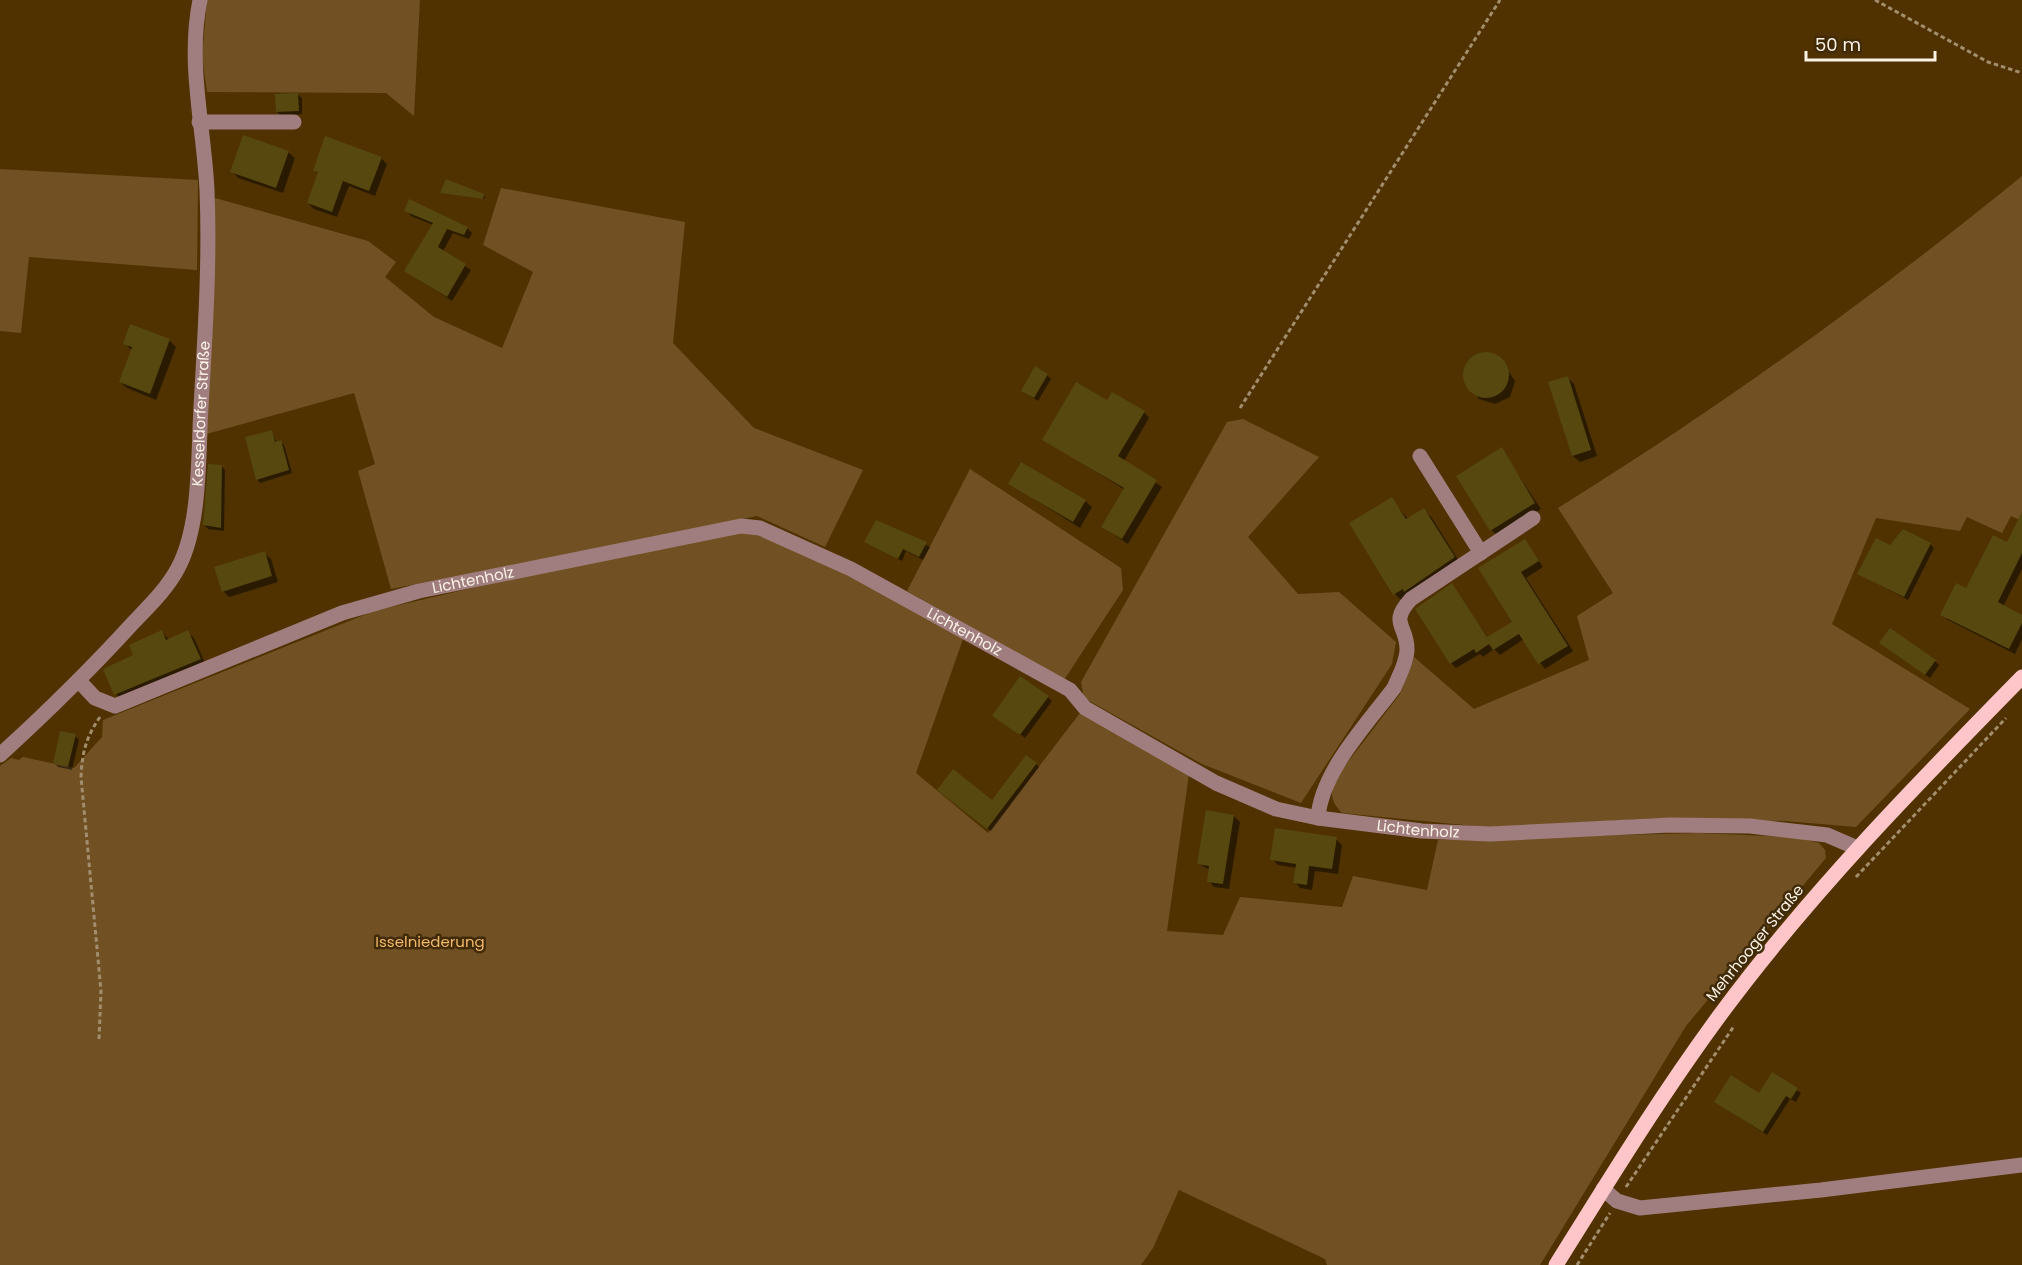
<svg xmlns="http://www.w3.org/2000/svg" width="2022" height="1265" font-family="Poppins,sans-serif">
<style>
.green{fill:#715123}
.shadow{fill:#0007}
.building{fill:#56480e}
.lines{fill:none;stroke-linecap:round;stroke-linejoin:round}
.path{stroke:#a28e6e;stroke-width:3;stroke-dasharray:4.5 3;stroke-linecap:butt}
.minor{stroke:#a07e80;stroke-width:15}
.major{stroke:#fec6c9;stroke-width:15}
.labels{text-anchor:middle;stroke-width:5;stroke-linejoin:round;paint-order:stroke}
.street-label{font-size:15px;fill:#fbf2e6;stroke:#402a08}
.park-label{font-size:15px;fill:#f1b96a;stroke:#402a08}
</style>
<rect width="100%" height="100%" fill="#503200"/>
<path class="green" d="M207 0H420L414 116 386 93 207 92 202 57Z
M0 169 198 180 197 270 29 257 21 333 0 331Z
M2022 176V521L2011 516 2002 533 1967 517 1960 531 1876 518 1832 624 1970 709 1856 827 1785 821 1656 818 1494 828 1342 813C1329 800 1330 791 1338 775L1400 694 1414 657 1474 709 1589 660 1577 616 1613 593 1558 508C1719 408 1875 296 2022 176Z
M501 188 685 222 673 343 754 428 863 470 825 547 757 516 391 589 358 471 375 464 354 393 203 435 215 198 368 241 396 262 385 277 434 317 502 348 533 272 483 245Z
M1243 419 1319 457 1248 537 1298 594 1339 592 1396 642 1392 664 1301 803 1202 764 1084 698 1081 682 1227 422Z
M970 469 1121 568 1123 590 1064 680 907 591Z
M752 532 872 586 963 639 916 773 988 833 1080 713 1189 774 1167 931 1223 935 1240 897 1342 907 1353 876 1427 890 1438 840 1698 833 1795 837 1819 843 1825 850 1826 858 1686 1026 1540 1265H1327L1325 1259 1179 1190 1153 1248 1141 1265H0V766L11 758 19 760 23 757 74 768 102 737 103 720 374 611 506 580 729 533Z"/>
<path class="shadow" d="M297 94 302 98V114L281 116 277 112Z
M288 152 295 158 283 193 238 178 232 171Z
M381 158 387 164 375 196 349 186 337 217 314 209 308 203 319 174 315 170Z
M442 193 483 195 485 197 484 199Z
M406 210 467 228 472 233 469 239 453 233 443 251 471 270 452 301 406 271 433 225 411 216Z
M131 326 170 341 176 347 156 400 127 388 120 382 132 351 125 343Z
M1484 354 1500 359 1515 381 1510 397 1495 404 1479 399 1464 377 1469 361Z
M1047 375 1051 379 1038 401 1022 391Z
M1568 378 1574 384 1597 456 1580 462 1573 456Z
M1144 412 1149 418 1124 461 1162 487 1128 544 1103 527 1125 490 1044 439Z
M271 432 277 443 280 442 284 445 292 473 260 483 257 479Z
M1501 449 1541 509 1498 536 1491 530Z
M221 466 225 470 224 531 208 529 204 525Z
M1010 484 1085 501 1092 507 1080 528Z
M1391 499 1408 519 1424 510 1432 518 1462 566 1403 602 1395 594Z
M2022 528V569L2003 607 2022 617V639L2015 654 1948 620 1942 615Z
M910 536 930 547 923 560 906 551 902 561 866 542Z
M1525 541 1543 567 1526 578 1573 651 1545 669 1524 639 1500 655 1494 649 1483 657 1480 654 1456 668 1451 663 1452 585 1488 638 1514 622Z
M1930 544 1934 548 1908 600 1859 574 1890 547Z
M264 553 271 559 278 582 229 597 223 591Z
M162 632 169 640 187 632 194 638 206 665 122 701 116 694 105 670 135 656Z
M1885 647 1935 661 1939 665 1930 678Z
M1048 697 1052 701 1025 738 994 716Z
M75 736 79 740 72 770 58 767 54 763Z
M1036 764 1039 767 991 831 942 793 992 802Z
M1234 816 1240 822 1229 889 1214 887 1209 881 1210 870 1199 864Z
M1336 839 1342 845 1338 874 1315 871 1312 890 1300 888 1295 882 1297 868 1278 865 1272 859Z
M1773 1074 1801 1093 1796 1102 1790 1099 1767 1135 1720 1105 1759 1095Z"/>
<path class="building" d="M298 93 299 111 276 112 275 94Z
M243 135 289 151 276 188 230 172Z
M325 136 382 157 369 191 343 181 332 212 307 203 318 172 313 171Z
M446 179 484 194 483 199 440 193Z
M409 199 468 227 464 235 447 229 438 247 466 264 447 297 404 271 433 223 404 211Z
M130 324 170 339 150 394 119 382 132 347 123 344Z
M1463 375a23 23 0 1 1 46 0a23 23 0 1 1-46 0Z
M1035 366 1048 374 1034 398 1021 391Z
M1568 376 1591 450 1572 456 1548 382Z
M1076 382 1107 400 1112 392 1145 411 1118 456 1157 480 1122 539 1101 527 1124 488 1042 440Z
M272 430 275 442 281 440 289 470 256 480 245 437Z
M1502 447 1535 503 1490 531 1456 476Z
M1021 462 1086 500 1073 522 1008 484Z
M208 464 222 465 221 528 203 525Z
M1392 497 1406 519 1424 508 1455 557 1404 592 1403 589 1393 595 1349 523Z
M2022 512V553L1998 602 2022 615V623L2009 649 1940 615 1956 583 1966 588 1993 535 2007 542Z
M876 520 927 542 919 557 903 549 898 559 864 542Z
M1903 529 1931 543 1904 597 1857 574 1876 538 1890 545Z
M1525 539 1539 561 1521 572 1568 646 1538 664 1519 634 1493 650 1489 644 1476 653 1474 649 1450 664 1415 609 1452 583 1487 637 1512 622 1478 568Z
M265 551 272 576 222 592 214 567Z
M1890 628 1936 660 1925 675 1879 643Z
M162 630 166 640 188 630 201 659 114 695 103 669 133 655 129 645Z
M1020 676 1049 696 1020 735 992 716Z
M60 731 76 734 68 767 53 764Z
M1026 755 1037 763 987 829 937 790 953 769 992 800Z
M1206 810 1234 815 1223 884 1207 882 1209 866 1197 864Z
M1275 828 1337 837 1332 869 1309 866 1307 885 1293 883 1296 864 1270 860Z
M1772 1072 1798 1088 1791 1099 1786 1096 1763 1132 1714 1102 1731 1075 1759 1093Z"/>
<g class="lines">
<path class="path" d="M1875 0 1988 62 2022 73
M1240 408 1500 0
M1856 877 2006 718
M99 1039 101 991 81 777C82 753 86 737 100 717
M1626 1187 1734 1026
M1577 1265 1610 1213"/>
<g class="minor">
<path d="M199 122H294"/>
<path d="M1420 456 1481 553"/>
<path id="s1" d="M80 682 95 698 115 706 342 613 419 591 741 526 760 528 851 569 1070 690 1085 708 1216 783 1276 809 1318 818 1422 831 1490 834 1670 825 1750 826 1827 835 1857 848"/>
<path id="s2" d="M0 755C46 713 90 670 132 624 148 607 167 589 178 568 201 525 198 456 201 407 205 335 210 262 207 190 204 126 187 64 200 0"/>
<path d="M1318 818C1321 772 1367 724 1394 688 1399 676 1406 664 1407 651 1408 625 1388 624 1411 599L1533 518"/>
<path d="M1603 1189 1617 1201 1640 1208 1821 1190 2022 1165"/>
</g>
<path class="major" d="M1556 1265C1609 1180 1661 1095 1720 1015 1810 893 1916 785 2022 677"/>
</g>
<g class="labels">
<g class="street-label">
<text dy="5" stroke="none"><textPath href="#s2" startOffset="416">Kesseldorfer Straße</textPath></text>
<text dy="5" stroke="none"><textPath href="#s1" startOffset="424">Lichtenholz</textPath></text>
<text dy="5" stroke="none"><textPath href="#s1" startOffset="946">Lichtenholz</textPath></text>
<text dy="5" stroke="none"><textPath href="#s1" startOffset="1450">Lichtenholz</textPath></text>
<text transform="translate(1755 943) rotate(-51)" y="5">Mehrhooger Straße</text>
</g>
<g class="park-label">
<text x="430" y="947">Isselniederung</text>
</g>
</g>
<path d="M1806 51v9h129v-9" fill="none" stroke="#fbf2e6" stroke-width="3"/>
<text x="1815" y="51" font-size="18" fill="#fbf2e6" stroke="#402a08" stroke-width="4.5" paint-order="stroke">50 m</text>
</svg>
